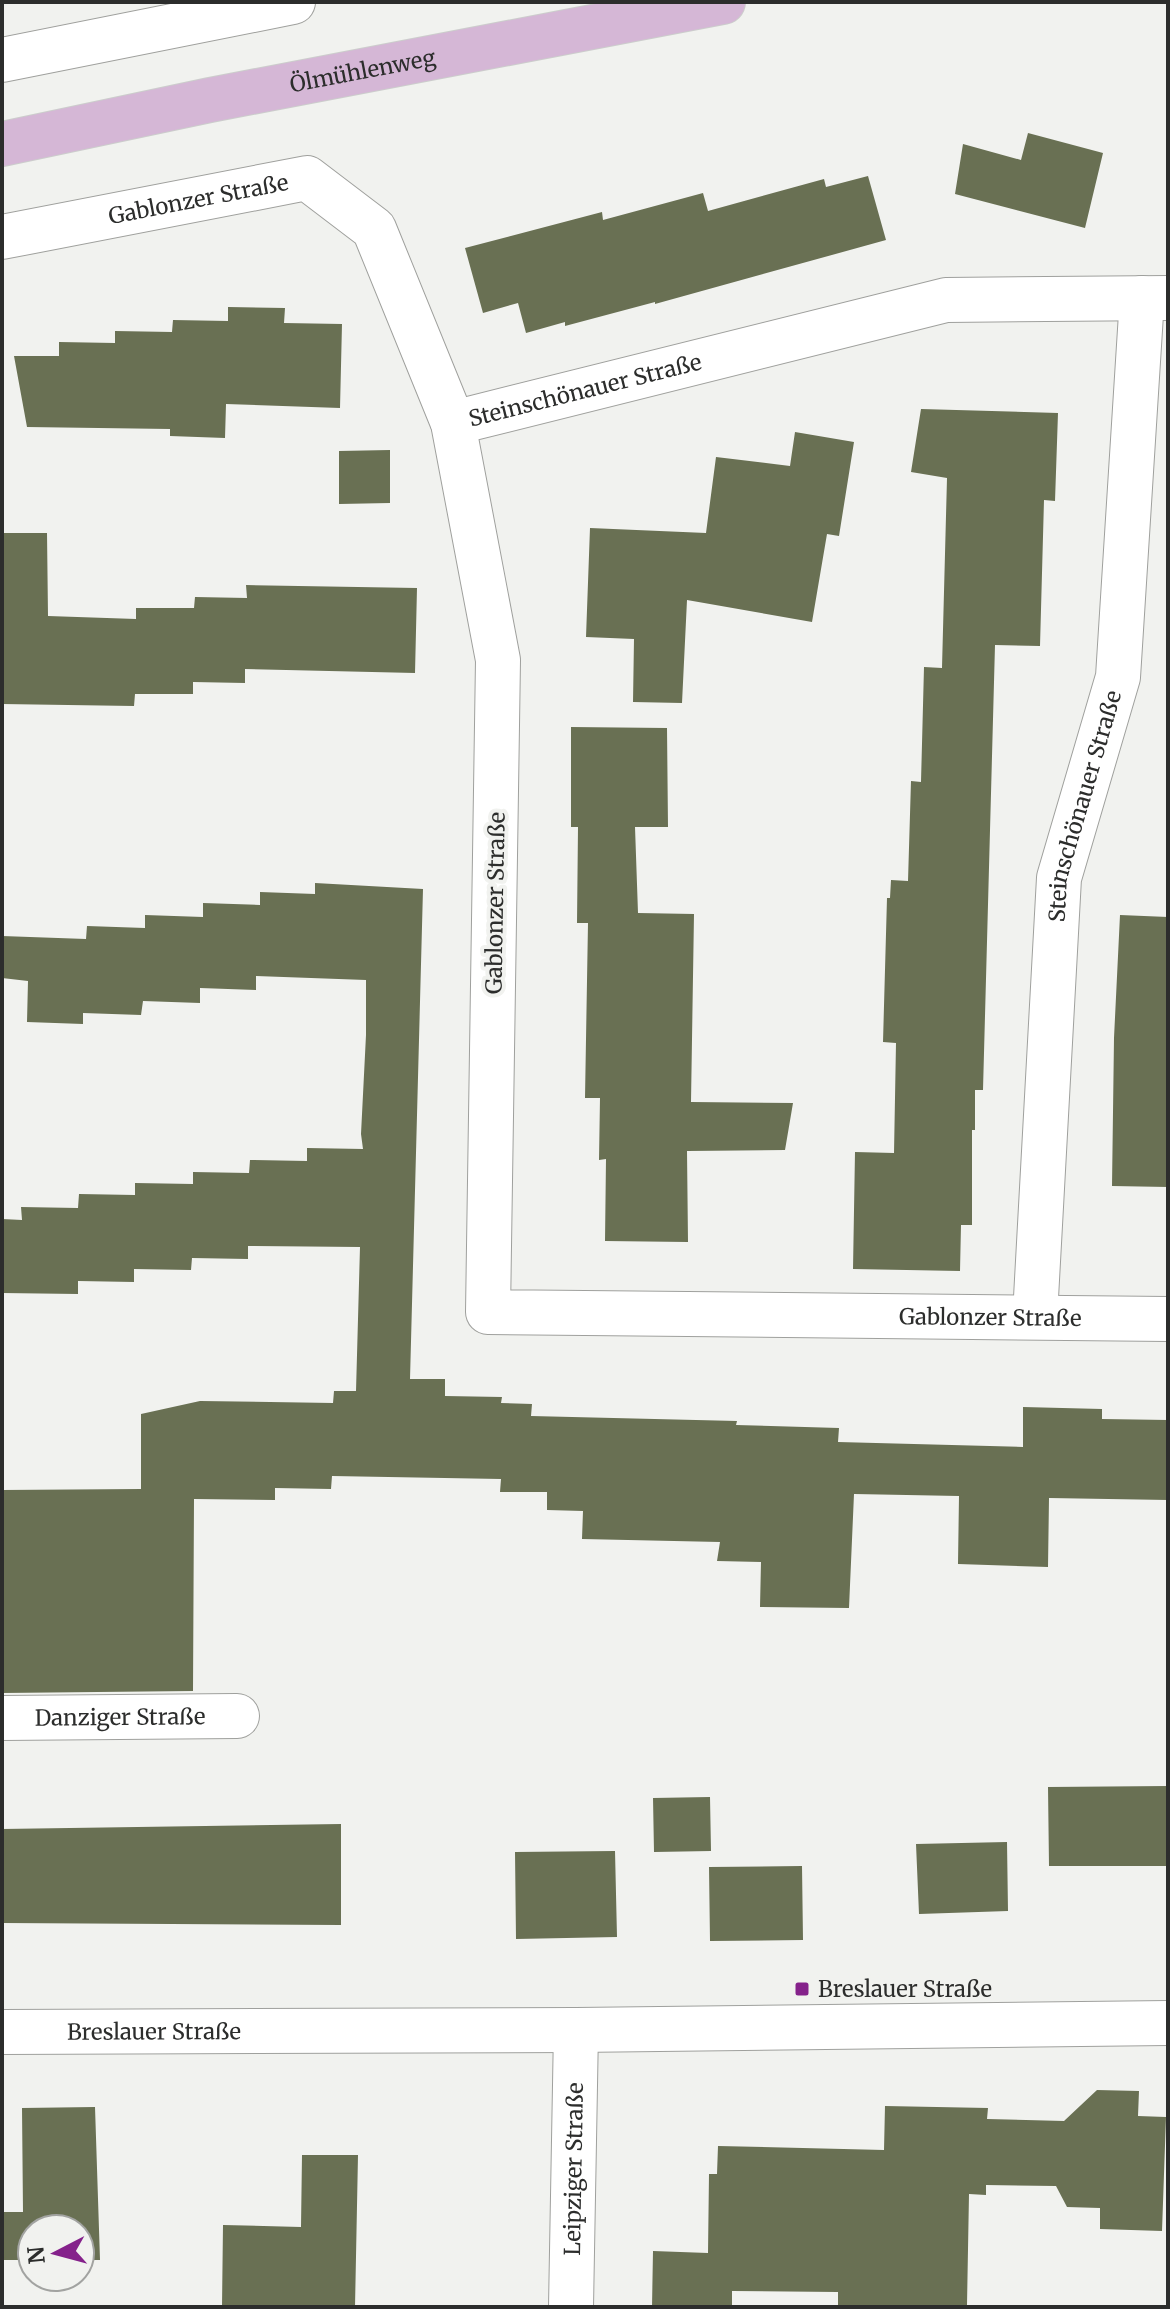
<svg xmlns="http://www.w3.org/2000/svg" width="1170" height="2309" font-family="Merriweather,serif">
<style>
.building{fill:#697053}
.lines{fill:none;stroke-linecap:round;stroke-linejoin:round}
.minor-casing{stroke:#9fa09d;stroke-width:46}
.major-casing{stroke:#cccdcc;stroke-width:46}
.minor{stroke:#fff;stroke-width:44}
.major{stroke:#d5b7d6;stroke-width:44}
.poi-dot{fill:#85228b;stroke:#f1f2ef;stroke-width:3}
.labels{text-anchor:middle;stroke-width:8;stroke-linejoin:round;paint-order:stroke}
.street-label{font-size:22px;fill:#2c2d2c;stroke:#f1f2ef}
.poi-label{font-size:22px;fill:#2c2d2c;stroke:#f1f2ef;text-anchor:start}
</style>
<rect width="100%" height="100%" fill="#f1f2ef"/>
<path class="building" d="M1028 133 1103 153 1085 228 955 194 963 144 1021 160Z
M868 176 886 240 655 304V302L565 326V322L526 333 518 303 483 313 465 248 602 212 603 220 703 193 708 211 824 179 826 187Z
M228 307 285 308 284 323 342 324 340 408 226 404 225 438 170 436V429L27 427 14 356H59V342L115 343V331L172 332 173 320 228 321Z
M921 409 1058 413 1055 501 1044 500 1040 646 995 645 983 1090H975V1130H972V1225H961L960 1271 853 1269 855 1152 894 1153 896 1043 883 1042 887 898H890L891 880 908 881 911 781 921 782 924 667 942 668 947 478 911 472Z
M795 432 854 442 839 536 827 534 812 622 687 600 682 703 633 702 634 639 586 637 590 528 706 533 716 457 790 466Z
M390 450V503L339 504V451Z
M2 533H47L48 616 136 619V608H194L195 597 247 598 246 585 417 588 415 673 245 669V683L193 682V694H135L134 706 2 704Z
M571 727 667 728 668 827H635L638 913 694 914 691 1102 793 1103 785 1150 687 1151 688 1242 605 1241 606 1159 599 1160 600 1098H585L588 923H577L578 827H571Z
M315 883 423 889 410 1379H445V1396L502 1397 501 1403 532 1404 531 1416 737 1421 736 1425 839 1428 838 1442 1023 1447V1407L1102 1409V1419L1168 1420V1500L1049 1498 1048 1567 958 1564 959 1496 854 1494 849 1608 760 1607 761 1562 717 1561 720 1542 582 1539 583 1511 547 1510V1492H500L501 1479 332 1476 331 1489 275 1488V1500L194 1499 193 1691 2 1693V1490L141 1489V1414L200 1401 333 1403 334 1391H356L360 1247 248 1246V1259L192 1258 191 1270 134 1269V1282L78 1281V1294L2 1293V1219L22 1220 21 1207 78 1208 79 1194 135 1195V1183L193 1184V1172L249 1173 250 1160 307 1161V1148L363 1149 361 1134 366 1035V980L256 976V990L200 988V1003L143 1001 141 1015 83 1013V1024L27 1022 28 981 2 978V936L86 939 87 926 145 928V915L203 917V903L260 905V892L315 894Z
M1120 915 1168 917V1187L1112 1186 1114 1038Z
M1168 1786V1866H1049L1048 1787Z
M710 1797 711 1851 654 1852 653 1798Z
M341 1824V1925L2 1923V1829Z
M1007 1842 1008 1911 919 1914 916 1844Z
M615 1851 617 1937 516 1939 515 1852Z
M802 1866 803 1940 710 1941 709 1867Z
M1097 2090 1139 2091 1138 2116 1166 2117 1162 2231 1100 2229V2208L1067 2207 1056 2186 986 2185V2195L969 2194 967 2305 838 2307V2292L732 2291V2307H652L653 2251 708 2253 709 2174H717L718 2146 884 2150 885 2106 988 2108 987 2119 1064 2121Z
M95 2107 100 2260H80V2229H32V2260H2V2212H23L22 2108Z
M302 2155H358L355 2307H222L223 2225 301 2227Z"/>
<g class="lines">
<g class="minor-casing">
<g id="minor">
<path d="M2 60 293 2"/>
<path id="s1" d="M2 237 307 178 374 229 453 423 498 660 488 1312 1168 1319"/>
<path id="s2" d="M453 423 946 300 1168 298"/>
<path id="s3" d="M1035 1316 1059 878 1118 677 1142 298"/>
<path id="s4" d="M2 1718 237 1716"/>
<path id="s5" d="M2 2032 576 2030 1168 2023"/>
<path id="s6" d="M571 2307 576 2030"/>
</g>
</g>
<g class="major-casing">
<g id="major">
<path id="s7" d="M2 144 210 100 723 2"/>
</g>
</g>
<use href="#minor" class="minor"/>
<use href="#major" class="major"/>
</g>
<rect class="poi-dot" x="794" y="1981" width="16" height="16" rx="4"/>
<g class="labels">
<g class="street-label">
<text dy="8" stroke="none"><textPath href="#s7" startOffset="368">Ölmühlenweg</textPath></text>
<text dy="8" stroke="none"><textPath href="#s1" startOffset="200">Gablonzer Straße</textPath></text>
<text dy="8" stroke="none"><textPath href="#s2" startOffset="136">Steinschönauer Straße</textPath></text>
<text dy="8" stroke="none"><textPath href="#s3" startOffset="514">Steinschönauer Straße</textPath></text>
<text transform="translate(495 903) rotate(-89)" y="8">Gablonzer Straße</text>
<text dy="8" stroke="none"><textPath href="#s1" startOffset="2000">Gablonzer Straße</textPath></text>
<text dy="8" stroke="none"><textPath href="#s4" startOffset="118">Danziger Straße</textPath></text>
<text dy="8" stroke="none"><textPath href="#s5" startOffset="152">Breslauer Straße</textPath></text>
<text dy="8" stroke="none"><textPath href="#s6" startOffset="138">Leipziger Straße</textPath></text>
</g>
<g class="poi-label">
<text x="818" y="1997">Breslauer Straße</text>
</g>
</g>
<rect width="1170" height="2309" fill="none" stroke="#2c2d2c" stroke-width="8"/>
<g transform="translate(56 2253) rotate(264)"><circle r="38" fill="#f1f2ef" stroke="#a2a3a1" stroke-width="2"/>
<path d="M0-6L14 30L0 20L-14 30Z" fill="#85228b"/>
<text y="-12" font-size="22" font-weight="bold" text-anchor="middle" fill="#2c2d2c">N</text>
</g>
</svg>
